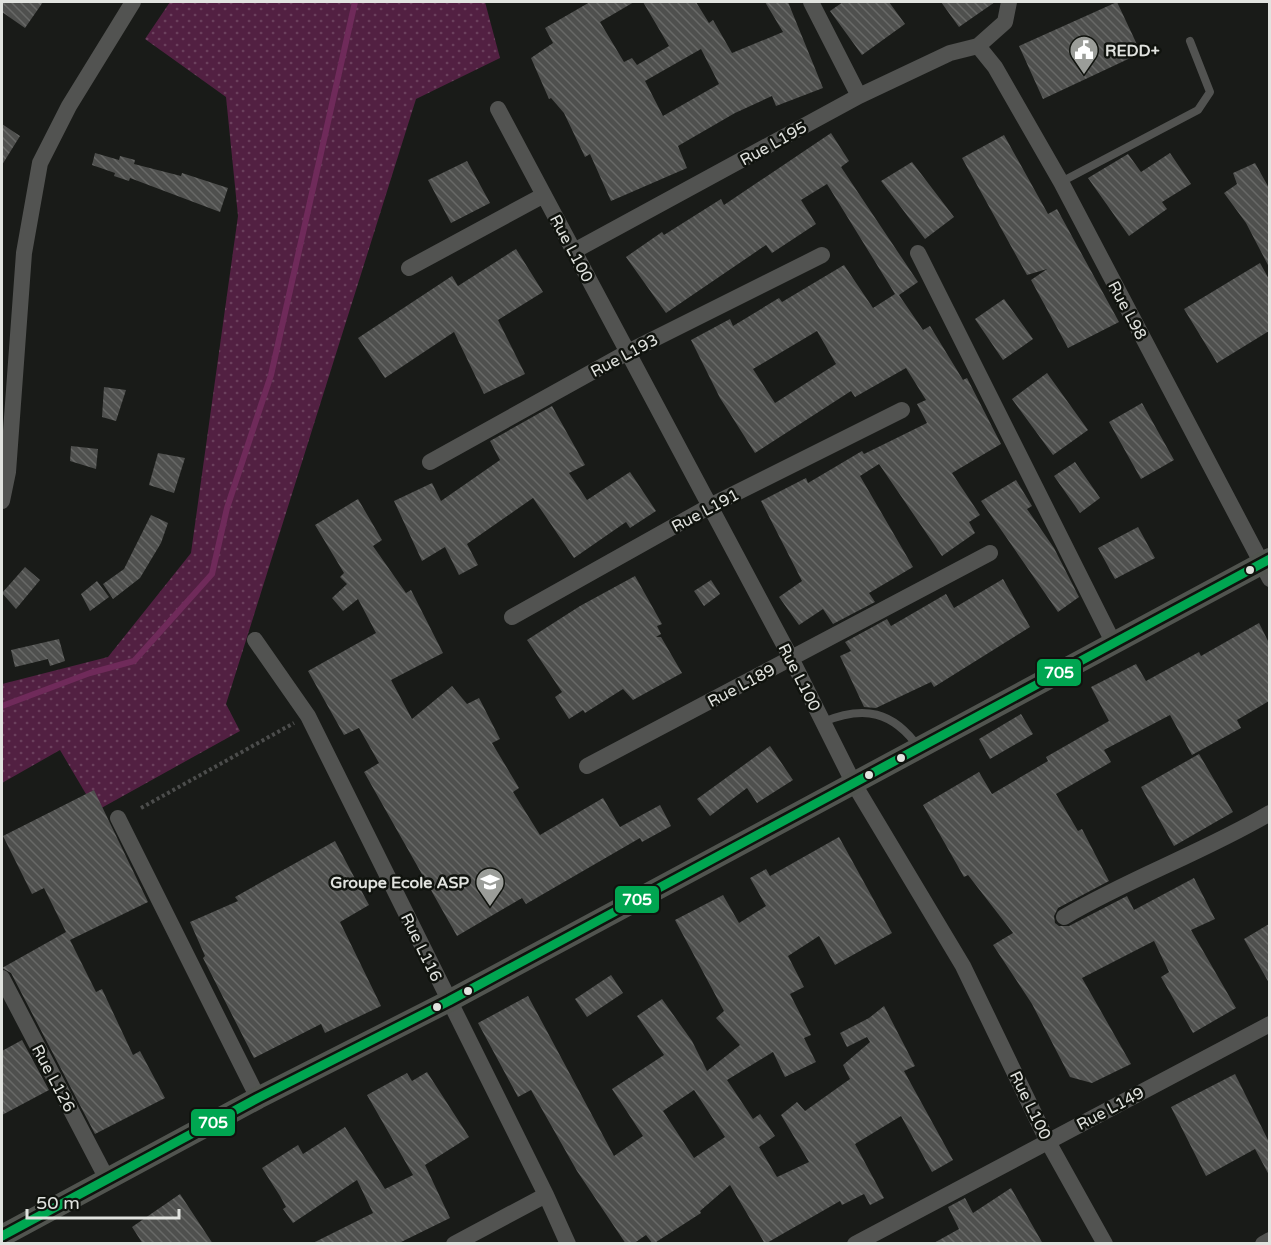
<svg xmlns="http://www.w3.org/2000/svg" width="1271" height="1245" font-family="'Varela Round',sans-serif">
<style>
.grass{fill:url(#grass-dots)}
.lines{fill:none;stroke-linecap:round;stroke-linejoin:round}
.stream{stroke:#6f2a5a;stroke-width:6}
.building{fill:url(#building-back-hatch);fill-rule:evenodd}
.path{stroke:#4c4d4c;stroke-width:4;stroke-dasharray:3 3;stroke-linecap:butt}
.lane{stroke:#525351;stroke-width:8}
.street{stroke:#525351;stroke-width:16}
.secondary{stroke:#51544f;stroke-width:22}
.bus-1-casing{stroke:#10130e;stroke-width:14}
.bus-1{stroke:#00a651;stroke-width:9}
.bus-dot{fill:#e1e3df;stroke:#10130e;stroke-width:2}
.labels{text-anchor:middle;stroke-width:5;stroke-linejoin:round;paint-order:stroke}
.poi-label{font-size:16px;font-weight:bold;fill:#e1e3df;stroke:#10130e;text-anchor:start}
.street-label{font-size:16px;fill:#e1e3df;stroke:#10130e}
.line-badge{stroke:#10130e;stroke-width:2}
.badge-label{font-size:16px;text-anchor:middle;font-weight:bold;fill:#fff}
</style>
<defs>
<pattern id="grass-dots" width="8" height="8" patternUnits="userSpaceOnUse" patternTransform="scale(1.5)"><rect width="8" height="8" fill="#522042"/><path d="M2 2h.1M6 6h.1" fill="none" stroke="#6b405d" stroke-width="1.8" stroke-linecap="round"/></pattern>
<pattern id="building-back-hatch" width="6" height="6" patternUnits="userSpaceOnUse" patternTransform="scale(1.5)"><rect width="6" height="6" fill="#4f504e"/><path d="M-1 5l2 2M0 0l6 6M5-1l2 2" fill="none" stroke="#686967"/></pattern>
</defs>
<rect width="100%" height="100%" fill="#191b18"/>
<path class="grass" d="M170 2H485L500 58 416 99 226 704 240 731 96 811 60 750 2 783V684L108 657 191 553 238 216 226 97 145 39Z"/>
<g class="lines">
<path class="stream" d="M2 706 90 673 134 661 212 574 227 508 271 375 355 2"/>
</g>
<path class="building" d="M2 2H43L25 28 2 12Z
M590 2H634L600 22 624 62 632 58 637 65 669 46 643 2H696L709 23 713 20 732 53 783 32 765 2H788L823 88 776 106 772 96 735 113 678 146 687 168 611 201 590 154 585 157 564 113 551 98 549 99 531 58 553 43 545 28ZM701 49 719 84 663 116 645 81Z
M843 2H889L905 24 862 55 830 11Z
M941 2H995L959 27Z
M1117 2 1141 53 1043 99 1019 46Z
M2 124 20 136 2 165Z
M831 133 849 161 841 167 918 282 899 295 923 330 930 326 963 380 967 378 1001 444 952 473 980 515 969 522 975 533 942 556 879 464 860 476 913 567 869 593 875 602 833 624 823 609 799 625 779 597 802 581 761 501 806 478 808 483 862 451 864 454 927 423 917 404 926 400 906 368 855 397 851 391 755 453 720 398 691 340 730 319 733 326 779 298 782 302 844 265 873 308 895 294 827 184 801 200 816 224 772 253 766 245 666 313 626 257 662 232 664 235 721 199 724 205ZM817 331 836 364 775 403 753 369Z
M1004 135 1048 214 1057 209 1119 322 1068 348 1031 280 1047 269 1027 275 962 158Z
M95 153 119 160 120 156 135 160 134 164 181 176 182 173 228 188 220 212 130 178 129 181 114 176 115 173 92 165Z
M1170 153 1191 184 1162 202 1167 209 1129 236 1088 178 1128 154 1141 172Z
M467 161 490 203 451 223 428 180Z
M912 162 954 217 925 239 881 181Z
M1255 163 1269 188V267L1246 223 1224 193 1237 184 1233 173Z
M516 249 543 292 498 320 525 374 484 394 454 332 385 378 358 338 452 276 458 286Z
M1260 263 1269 279V331L1217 363 1184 309Z
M1004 299 1033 339 1003 360 975 319Z
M1047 373 1088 430 1053 455 1012 399Z
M104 387 126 390 116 421 102 417Z
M1142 403 1174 460 1141 479 1109 422Z
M552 406 585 465 569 473 587 500 630 472 656 511 630 528 626 522 574 558 533 498 467 544 478 565 459 575 445 547 422 561 394 501 432 483 441 501 500 460 490 441Z
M71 446 98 449 96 469 70 461Z
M158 453 185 458 174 493 149 485Z
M1075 462 1100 498 1080 513 1054 476Z
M1016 480 1032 506 1027 509 1054 548 1079 597 1058 612 981 501Z
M358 499 382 540 373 546 406 593 411 590 443 653 391 680 412 719 452 686 467 704 479 698 500 739 492 743 519 788 513 792 540 835 603 798 620 827 660 805 671 826 642 842 640 838 526 904 522 898 457 936 364 772 379 763 359 728 344 735 308 671 376 633 358 599 343 611 332 598 347 584 340 577 344 573 315 525Z
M151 515 168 523 161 543 140 578 113 599 103 584 124 569Z
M1138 527 1155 558 1115 579 1098 548Z
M25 567 40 580 16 609 2 593Z
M635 576 662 624 657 626 661 634 656 637H661L682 673 633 700 623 689 585 713 583 710 569 719 555 697 562 692 527 640 580 606Z
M1003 579 1030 627 934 687 931 682 876 708 864 707 840 656 851 651 845 642 887 619 891 626 946 594 954 608Z
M711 580 720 594 704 606 694 591Z
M97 581 109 597 90 611 81 594Z
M1259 623 1269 643V701L1237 720 1241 728 1192 755 1170 715 1104 750 1111 762 1056 794 1078 831 1082 829 1109 881 1058 908 1054 916 1055 923 1059 926H1069L1127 896 1134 910 1194 878 1215 919 1191 930 1236 1008 1193 1033 1161 977 1169 972 1154 941 1082 978 1131 1064 1092 1083 1070 1077 1032 1004 993 945 1013 933 968 875 964 877 923 805 979 772 992 794 1048 761 1046 757 1109 721 1091 687 1136 664 1146 681 1199 652 1201 656Z
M59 639 65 661 50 666 48 659 15 667 11 650Z
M1021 714 1033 734 990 759 979 739Z
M770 746 793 780 757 803 747 788 710 816 697 799Z
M1199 754 1233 812 1174 846 1141 787Z
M94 790 148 902 70 940 96 992 102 989 133 1055 140 1051 165 1098 95 1134 11 973 2 968 66 932 44 888 32 894 3 836Z
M839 837 892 933 835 965 819 936 788 956 804 987 790 994 811 1035 804 1038 816 1062 785 1077 773 1052 727 1080 753 1119 760 1114 775 1136 759 1147 777 1177 809 1162 781 1115 797 1102 805 1111 850 1079 843 1065 870 1042 867 1037 847 1047 840 1033 869 1018 884 1006 915 1066 904 1071 953 1160 932 1172 901 1116 855 1144 884 1198 870 1205 864 1194 842 1205 840 1201 765 1244 730 1185 700 1211 701 1213 653 1244 646 1235 633 1244H626L577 1171 531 1090 518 1097 478 1023 528 996 614 1156 643 1136 612 1089 664 1055 637 1016 662 999 692 1041 707 1071 740 1045 716 1018 724 1011 675 920 723 895 739 923 766 906 750 878 766 869 770 876ZM694 1090 725 1137 694 1158 663 1111Z
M335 841 369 905 340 922 381 1006 325 1033 321 1024 254 1058 203 958 205 956 190 922 238 901 235 897Z
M1269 924V983L1244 939Z
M611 975 623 993 587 1017 575 999Z
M22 1040 49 1090 2 1115V1051Z
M427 1072 469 1137 425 1165 450 1218 397 1244H311L373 1213 357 1180 293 1223 283 1209 286 1207 280 1196 262 1168 298 1145 303 1154 345 1127 385 1189 413 1175 367 1095 407 1073 412 1081Z
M1235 1074 1269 1142V1175L1255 1149 1206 1176 1171 1107Z
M1011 1188 1043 1244H932L959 1229 948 1207 965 1198 973 1213Z
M180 1194 213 1244H143L132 1227Z"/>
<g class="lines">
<path class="path" d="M141 808 294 723"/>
<path class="lane" d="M1061 182 1198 110 1210 92 1190 41
M823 722C864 705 893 711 919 748"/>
<path class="street" d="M811 2 859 96
M978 46 995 67 1061 182 1270 579
M498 109 791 658 854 784 963 966 1047 1140 1105 1244
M574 251 859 96 950 53 978 46 1005 22 1009 2
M918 253 1113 642
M409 268 544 195
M430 462 628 352 822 255
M2 501 8 472 24 253 40 163 69 106 133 2
M512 617 710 506 902 410
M255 640 308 716 546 1195 568 1244
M587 766 990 553
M118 818 258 1098
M1064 917C1130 878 1204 852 1270 813
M2 978 107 1179
M454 1244 546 1195
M855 1244 1270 1024
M1263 1244 1270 1240"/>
<path class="secondary" d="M2 1236 258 1098 449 1001 1270 559"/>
<g class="bus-1-casing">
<path id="bus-1" d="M2 1236 258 1098 449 1001 1270 559"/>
</g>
<use href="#bus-1" class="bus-1"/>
</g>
<defs>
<g id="civic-pin" transform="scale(1.5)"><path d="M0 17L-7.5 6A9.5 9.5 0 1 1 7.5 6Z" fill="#9b9d99" stroke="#10130e"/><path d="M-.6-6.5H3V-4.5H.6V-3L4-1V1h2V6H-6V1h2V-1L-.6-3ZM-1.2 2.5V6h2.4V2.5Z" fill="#fff"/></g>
<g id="school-pin" transform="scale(1.5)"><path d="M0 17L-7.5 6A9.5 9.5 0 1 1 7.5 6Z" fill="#9b9d99" stroke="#10130e"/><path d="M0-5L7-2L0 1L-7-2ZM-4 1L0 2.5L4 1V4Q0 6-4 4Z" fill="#fff"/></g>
</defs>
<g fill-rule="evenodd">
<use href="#civic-pin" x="1084" y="50"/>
<use href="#school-pin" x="490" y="882"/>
</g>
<g class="bus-dot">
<circle cx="1250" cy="570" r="5"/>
<circle cx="901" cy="758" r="5"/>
<circle cx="869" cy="775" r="5"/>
<circle cx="468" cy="991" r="5"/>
<circle cx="437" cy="1007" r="5"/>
</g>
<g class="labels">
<g class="poi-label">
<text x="1105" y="56">REDD+</text>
<text x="469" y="888" text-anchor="end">Groupe Ecole ASP</text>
</g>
<g class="street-label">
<text transform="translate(773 143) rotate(-29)" y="6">Rue L195</text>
<text transform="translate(572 248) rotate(62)" y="6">Rue L100</text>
<text transform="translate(1128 310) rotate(62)" y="6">Rue L98</text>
<text transform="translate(624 355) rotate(-28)" y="6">Rue L193</text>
<text transform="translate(705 510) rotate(-28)" y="6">Rue L191</text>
<text transform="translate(800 677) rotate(63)" y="6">Rue L100</text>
<text transform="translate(741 685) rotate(-28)" y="6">Rue L189</text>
<text transform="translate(422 947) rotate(64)" y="6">Rue L116</text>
<text transform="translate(54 1078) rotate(62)" y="6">Rue L126</text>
<text transform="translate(1031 1105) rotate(64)" y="6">Rue L100</text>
<text transform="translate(1110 1108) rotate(-28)" y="6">Rue L149</text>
</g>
</g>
<g class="line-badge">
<rect x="1036" y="658" width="46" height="29" rx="6" fill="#00a651"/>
<rect x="614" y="885" width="46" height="29" rx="6" fill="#00a651"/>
<rect x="190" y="1108" width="46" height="29" rx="6" fill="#00a651"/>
</g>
<g class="badge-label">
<text x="1059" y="678">705</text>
<text x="637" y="905">705</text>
<text x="213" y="1128">705</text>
</g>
<rect width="1271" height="1245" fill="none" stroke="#e1e3df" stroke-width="6"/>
<path d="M27 1209v9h152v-9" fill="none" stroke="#e1e3df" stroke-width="3"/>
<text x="36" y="1209" font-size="18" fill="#e1e3df" stroke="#10130e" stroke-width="4.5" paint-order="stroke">50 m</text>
</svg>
